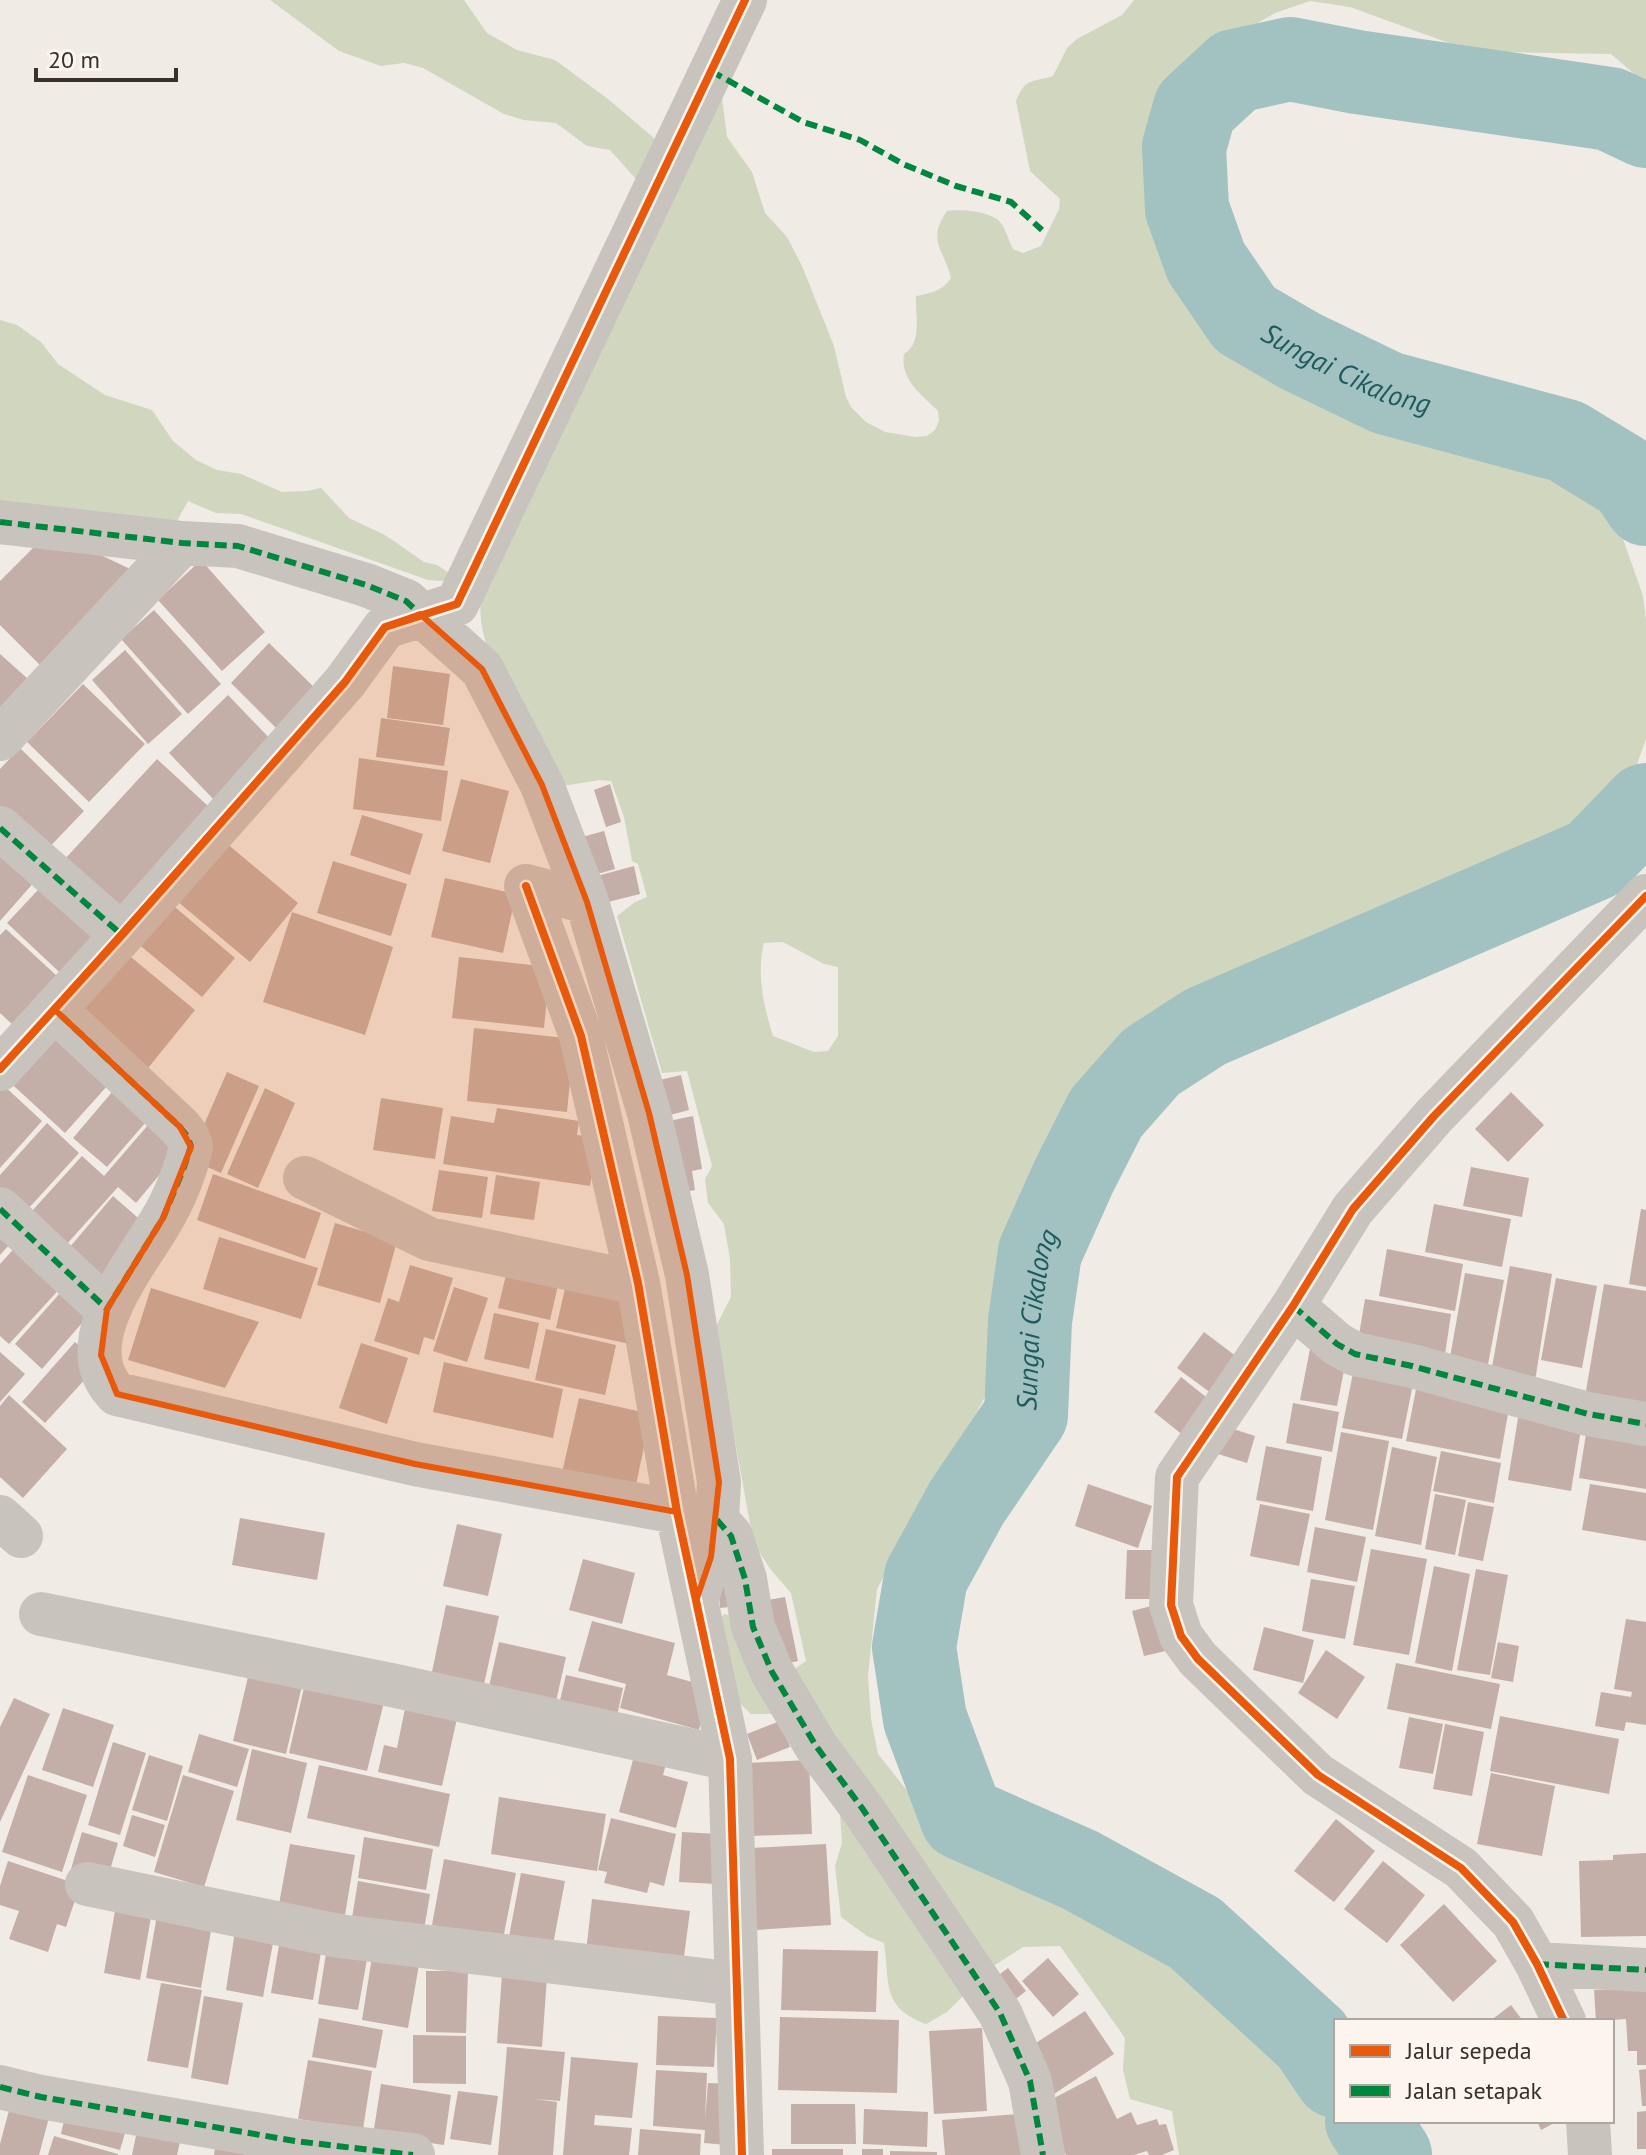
<svg xmlns="http://www.w3.org/2000/svg" width="1646" height="2155" font-family="'PT Sans',sans-serif">
<style>
.green{fill:#d1d6bf;fill-rule:evenodd}
.lines{fill:none;stroke-linecap:round;stroke-linejoin:round}
.river{stroke:#a1c2c1;stroke-width:84}
.building{fill:#c3afa7}
.minor{stroke:#c9c3be;stroke-width:44}
.quiet{stroke:#00873e;stroke-width:6;stroke-dasharray:12 6;stroke-linecap:butt}
.cycleway-casing{stroke:#fbf5ee;stroke-width:13}
.cycleway{stroke:#e8590c;stroke-width:8}
.marked{fill:#e8590c;fill-opacity:0.2;stroke:#e8590c;stroke-width:6;stroke-linejoin:round}
.labels{text-anchor:middle;stroke-width:7;stroke-linejoin:round;paint-order:stroke}
.water-label{font-size:28px;font-style:italic;fill:#1f5a5e;stroke:#fbf5ee}
</style>
<rect width="100%" height="100%" fill="#f0ebe5"/>
<path class="green" d="M270 0H464L487 33 517 50 555 60 608 99 662 145 636 179 610 150 587 146 556 123 524 120 504 114 423 68 404 63 381 66 339 51Z
M1134 0H1646V84L1611 54 1501 52 1449 43 1350 7 1310 1 1275 13 1245 30 1222 51 1197 80 1184 104 1166 162 1160 204 1180 267 1229 321 1283 360 1380 408 1458 439 1573 468 1606 501 1622 536 1643 596 1646 620V739L1627 792 1583 837 1538 865 1464 894 1438 912 1345 936 1252 972 1206 999 1135 1030 1080 1082 1036 1158 1017 1206 1007 1253 1005 1273 1011 1326 995 1377 975 1416 966 1458 947 1498 894 1558 877 1589 868 1676 871 1719 878 1754 921 1808 949 1834 1013 1875 1048 1880 1078 1889 1196 1978 1221 1986 1262 2013 1319 2088 1336 2116V2121H1339L1362 2155H1179L1172 2111 1130 2099 1123 2070 1125 2038 1060 1946 1023 1947 992 1967 947 2012 926 2024C881 2007 890 1984 884 1943L867 1936 841 1917 835 1866 842 1843 839 1799 774 1714H751L728 1692 713 1631 724 1614 738 1617 790 1672 806 1661 791 1593 771 1570 758 1550 750 1524 715 1328 731 1297 730 1259 724 1224 708 1203 705 1179 712 1166 687 1071 662 1073 617 916 635 902 647 897 638 864 632 861 624 817 611 781 600 780 563 786 489 652C481 630 479 613 481 590L720 82 727 137 752 172 765 213 787 237 802 266 834 346 846 397 851 407 866 422 885 432 916 437 927 436 935 430 939 421 938 411C921 394 900 380 904 354 923 342 915 316 916 296 932 293 942 291 951 278 944 249 926 241 947 211 961 209 986 211 998 220 1006 227 1008 240 1013 249L1023 253 1041 246 1059 209 1060 199 1030 171 1016 101C1026 76 1033 83 1053 76L1067 48 1077 39 1122 15ZM783 942 824 964 838 967V1036L828 1051 814 1052 773 1036C764 1007 756 973 764 943Z
M0 320 17 325 41 342 58 364 105 395 152 410 173 441 196 460 217 470 241 474 282 492 307 491 321 488 349 518 385 535 424 562 437 565 454 576 442 581 428 580 241 514 216 513 188 501 172 530 0 505Z"/>
<g class="lines">
<g class="river">
<path id="s1" d="M1646 126 1610 109 1357 72 1290 59 1235 71 1195 108 1184 147 1187 209 1206 262 1245 319 1300 351 1387 393 1566 441 1630 480 1646 504"/>
<path id="s2" d="M1336 2076 1311 2039 1195 1933 1080 1870 962 1818 925 1719 914 1647 926 1577 967 1502 1026 1415 1030 1321 1040 1252 1074 1176 1106 1113 1151 1062 1205 1027 1594 859 1646 805"/>
<path d="M1367 2121 1390 2155"/>
</g>
</g>
<path class="building" d="M50 531 145 576 48 673 0 625V581Z
M201 560 265 632 222 671 158 600Z
M154 610 221 684 188 714 121 639Z
M269 643 318 691 280 732 231 683Z
M125 650 182 714 148 744 92 680Z
M0 654 37 687 0 729Z
M393 666 450 674 443 725 387 718Z
M83 684 145 744 89 802 27 742Z
M228 695 276 745 217 803 169 753Z
M381 718 450 728 444 766 376 757Z
M20 748 84 811 39 858 0 821V769Z
M359 758 448 771 441 821 353 809Z
M157 759 221 818 127 919 64 860Z
M461 779 509 791 490 863 442 851Z
M610 784 621 822 606 827 594 790Z
M362 815 423 834 410 875 350 855Z
M604 831 615 869 594 875 582 837Z
M0 834 43 872 0 921Z
M219 837 298 903 250 962 171 896Z
M333 861 407 884 391 936 317 913Z
M634 866 640 894 604 903 597 876Z
M51 876 116 937 72 984 7 923Z
M445 878 516 894 503 953 431 937Z
M163 897 235 958 202 997 130 937Z
M292 912 393 947 365 1035 263 1002Z
M6 929 70 988 26 1037 0 1013V935Z
M120 948 195 1010 140 1078 65 1015Z
M459 957 550 967 544 1028 452 1018Z
M55 1018 117 1075 65 1133 3 1076Z
M474 1028 574 1039 567 1112 467 1101Z
M227 1072 259 1086 221 1173 189 1159Z
M681 1075 689 1110 659 1118 651 1082Z
M124 1078 158 1108 107 1167 73 1138Z
M0 1082 42 1121 0 1168Z
M265 1088 295 1103 258 1188 227 1174Z
M1511 1092 1544 1125 1508 1162 1475 1129Z
M381 1098 443 1108 435 1159 373 1150Z
M497 1108 579 1121 577 1135 598 1138 590 1186 443 1164 451 1116 494 1123Z
M693 1116 702 1169 692 1171 695 1190 673 1194 659 1123Z
M155 1117 186 1143 136 1203 118 1187 57 1255 22 1222 82 1156 104 1176Z
M47 1123 79 1153 18 1220 0 1204V1175Z
M1471 1167 1529 1178 1522 1217 1463 1206Z
M439 1170 488 1177 482 1218 432 1211Z
M213 1174 321 1213 305 1259 197 1220Z
M496 1175 540 1182 534 1220 490 1214Z
M113 1196 153 1231 99 1295 59 1260Z
M1434 1204 1511 1219 1502 1267 1425 1252Z
M1641 1209 1646 1210V1287L1629 1284Z
M0 1217 19 1234 0 1255Z
M335 1223 397 1241 380 1303 317 1285Z
M219 1237 318 1268 301 1319 203 1289Z
M20 1242 65 1283 9 1344 0 1336V1264Z
M1387 1249 1463 1264 1455 1311 1379 1296Z
M410 1265 453 1278 434 1340 424 1337 419 1355 374 1341 388 1298 399 1302Z
M1510 1266 1552 1274 1535 1381 1491 1373Z
M508 1267 560 1277 550 1320 498 1308Z
M1465 1273 1504 1280 1485 1380 1447 1374Z
M1556 1278 1597 1286 1582 1368 1541 1360Z
M68 1284 95 1308 42 1369 15 1344Z
M566 1284 639 1300 630 1344 556 1328Z
M1604 1284 1646 1291V1414L1584 1403Z
M454 1287 488 1298 467 1362 433 1351Z
M151 1288 259 1322 225 1388 128 1360Z
M1365 1299 1451 1314 1443 1368 1356 1353Z
M494 1313 539 1323 529 1369 484 1359Z
M546 1329 616 1345 605 1395 535 1380Z
M1204 1332 1245 1363 1219 1399 1177 1368Z
M75 1342 99 1364 45 1423 22 1402Z
M361 1343 408 1358 387 1424 339 1408Z
M1311 1344 1348 1350 1337 1406 1300 1400Z
M0 1352 25 1374 0 1402Z
M1356 1358 1416 1369 1402 1439 1342 1428Z
M444 1362 563 1389 553 1438 433 1412Z
M1181 1377 1216 1405 1189 1440 1154 1412Z
M1418 1379 1511 1397 1500 1459 1406 1441Z
M9 1395 67 1449 23 1498 0 1477V1406Z
M579 1398 651 1414 634 1494 561 1477Z
M1293 1403 1339 1412 1332 1452 1286 1443Z
M1519 1412 1582 1423 1571 1491 1508 1480Z
M1588 1421 1646 1431V1489L1579 1478Z
M1224 1426 1255 1436 1247 1463 1215 1453Z
M1341 1432 1389 1441 1373 1530 1325 1520Z
M1266 1446 1322 1457 1313 1511 1256 1500Z
M1392 1447 1437 1457 1421 1545 1375 1536Z
M1441 1451 1501 1463 1494 1503 1433 1491Z
M1088 1484 1152 1506 1138 1548 1075 1526Z
M1590 1484 1646 1493V1541L1582 1530Z
M1435 1494 1466 1500 1455 1555 1425 1549Z
M1468 1502 1494 1507 1483 1561 1458 1556Z
M1260 1504 1310 1514 1299 1566 1250 1556Z
M240 1518 325 1533 317 1580 232 1565Z
M457 1524 502 1534 488 1596 443 1586Z
M1315 1527 1366 1537 1357 1582 1307 1572Z
M1371 1549 1427 1559 1409 1655 1353 1645Z
M1127 1550H1163V1599H1125Z
M583 1559 635 1573 622 1624 569 1610Z
M1434 1566 1470 1574 1452 1671 1415 1663Z
M1476 1569 1508 1575 1490 1675 1457 1670Z
M717 1572 737 1606 720 1608Z
M1311 1579 1355 1586 1345 1639 1302 1631Z
M785 1597 798 1661 776 1666 757 1602Z
M1159 1604 1170 1650 1144 1656 1132 1611Z
M446 1605 499 1616 481 1698 429 1686Z
M1626 1619 1646 1622V1725L1626 1722 1624 1731 1595 1726 1601 1692 1631 1697 1632 1692 1614 1689Z
M592 1621 675 1643 667 1675 710 1687 699 1730 620 1708 626 1684 578 1671Z
M1264 1627 1314 1640 1303 1683 1253 1670Z
M499 1642 566 1657 552 1719 485 1704Z
M1498 1642 1519 1646 1513 1682 1491 1678Z
M1326 1650 1365 1677 1337 1719 1298 1693Z
M1396 1663 1500 1684 1491 1729 1387 1709Z
M251 1664 304 1677 286 1754 233 1741Z
M566 1675 623 1688 614 1730 556 1717Z
M306 1679 385 1698 367 1771 289 1753Z
M408 1694 460 1705 442 1786 378 1772 384 1745 397 1748Z
M14 1698 50 1714 0 1822V1727Z
M63 1708 114 1725 93 1787 42 1770Z
M1500 1716 1619 1739 1609 1794 1490 1771Z
M1409 1717 1443 1724 1433 1774 1399 1768Z
M780 1721 790 1747 757 1760 747 1734Z
M1445 1724 1484 1732 1472 1796 1433 1789Z
M199 1734 249 1749 237 1787 188 1772Z
M113 1742 146 1753 120 1835 88 1825Z
M637 1745 669 1753 663 1775 688 1782 676 1828 619 1812Z
M252 1749 307 1763 291 1833 236 1820Z
M149 1755 183 1766 167 1821 132 1810Z
M809 1760 812 1834 750 1836 746 1763Z
M319 1765 450 1794 439 1847 307 1818Z
M1491 1773 1555 1786 1542 1856 1477 1844Z
M28 1775 87 1795 62 1872 2 1852Z
M183 1775 234 1791 204 1887 154 1872Z
M499 1797 606 1814 597 1871 491 1854Z
M132 1815 165 1825 155 1857 123 1846Z
M611 1818 676 1834 664 1886 650 1882 647 1893 604 1883 607 1872 598 1870Z
M1336 1819 1375 1851 1334 1902 1294 1871Z
M82 1832 118 1843 107 1880 71 1869Z
M682 1832 719 1834 716 1884 679 1882Z
M364 1837 433 1849 426 1890 358 1878Z
M290 1844 355 1855 345 1915 279 1904Z
M826 1844 831 1925 756 1930 752 1848Z
M1646 1853V1936L1581 1937 1579 1861 1613 1860V1855Z
M444 1859 516 1873 503 1939 432 1925Z
M8 1861 80 1885 66 1927 57 1924 48 1952 9 1939 19 1911 0 1905V1886Z
M1383 1861 1425 1895 1387 1943 1344 1909Z
M521 1873 565 1881 551 1955 507 1947Z
M358 1881 430 1894 424 1930 352 1918Z
M592 1899 690 1911 683 1964 586 1952Z
M159 1904 214 1914 201 1988 146 1978Z
M1444 1904 1497 1961 1453 2002 1400 1945Z
M115 1911 151 1917 140 1980 104 1973Z
M236 1925 275 1932 263 1997 226 1990Z
M280 1939 322 1946 313 2000 271 1993Z
M328 1941 369 1948 358 2010 318 2004Z
M374 1944 421 1953 408 2028 362 2020Z
M783 1949 878 1951 876 2012 781 2010Z
M1048 1958 1079 1994 1053 2017 1022 1981Z
M503 1960 548 1963 542 2047 497 2043Z
M1008 1968 1026 1991 1009 2004 992 1980Z
M426 1971H468L466 2033 426 2032Z
M161 1983 202 1990 188 2068 147 2061Z
M1646 1988V2065H1637V2051H1628L1626 2019 1596 2021 1594 1990Z
M204 1996 243 2003 228 2085 191 2078Z
M1511 2005 1523 2021H1490Z
M1085 2011 1114 2054 1051 2096 1022 2052Z
M658 2016 717 2018 714 2067 656 2065Z
M780 2017 899 2020 897 2093 778 2090Z
M319 2018 383 2030 376 2068 312 2057Z
M982 2028 987 2111 934 2114 929 2031Z
M413 2035 466 2036V2084L413 2083Z
M507 2047 565 2052 560 2101 535 2099 557 2102 553 2155H498Z
M571 2057 638 2063 632 2118 595 2115 594 2125 632 2128 629 2155H563Z
M308 2060 372 2071 363 2129 298 2119Z
M1646 2069V2106H1642L1639 2070Z
M656 2070 707 2073 705 2120 708 2083 733 2084 739 2146 704 2143 705 2130 653 2126Z
M1096 2076 1117 2119 1131 2112 1137 2125 1157 2119 1159 2125 1166 2124 1174 2150 1162 2155H1149L1147 2151 1134 2155H1066L1041 2105Z
M381 2084 451 2095 444 2145 373 2135Z
M458 2091 498 2096 491 2145 450 2139Z
M11 2103 50 2114 39 2155H0V2144Z
M791 2104H855L856 2144H791Z
M67 2107 128 2123 120 2150 61 2134Z
M864 2109 928 2112 927 2147 863 2144Z
M1646 2111V2149H1637V2112Z
M1018 2114 1021 2155H945L942 2120Z
M1537 2121H1558L1541 2130Z
M138 2126 181 2137 177 2155H132Z
M640 2129 701 2134 700 2155H638Z
M54 2136 118 2154V2155H48Z
M215 2148 248 2155H214Z
M772 2149H843V2155H772Z
M862 2149H883V2155H862Z
M890 2151 937 2152V2155H890Z"/>
<g class="lines">
<path class="minor" d="M0 522 182 543 238 546 366 585 406 601 482 669 542 785 587 902
M0 739 182 543
M0 828 122 935
M526 886 581 1036 638 1283 677 1512 730 1759 742 2155
M526 886 587 902 649 1113 687 1275 719 1482 717 1520 711 1557 698 1594
M54 1009 180 1127 187 1136 191 1146C186 1170 174 1200 161 1221 135 1266 68 1344 117 1394L415 1464 677 1512
M0 1069 122 935 345 682 385 627 457 604 745 0
M305 1178 429 1239 638 1283
M0 1209 107 1309
M1293 1306 1337 1344 1355 1354 1412 1366 1588 1414 1646 1424
M0 1517 21 1536
M717 1520 731 1536 745 1579 753 1627 772 1672 816 1746 862 1808 1000 2013 1030 2081 1043 2155
M41 1614 396 1686 730 1759
M87 1884 339 1936 736 1984
M1537 1964 1646 1970
M1564 2021 1537 1964 1513 1922 1461 1868 1318 1775 1198 1659 1181 1636 1171 1605 1177 1477 1293 1306 1353 1209 1434 1116 1646 896
M0 2087 41 2097 295 2141 413 2155
M1588 2121 1590 2155"/>
<path class="quiet" d="M711 71 803 122 860 140 903 164 956 186 1011 202 1042 230
M0 522 182 543 238 546 366 585 406 601 420 614
M0 828 122 935
M0 1209 107 1309 163 1218 183 1170 191 1146 187 1136 180 1127 54 1009
M1293 1306 1337 1344 1355 1354 1412 1366 1588 1414 1646 1424
M717 1520 731 1536 745 1579 753 1627 772 1672 816 1746 862 1808 1000 2013 1030 2081 1043 2155
M1537 1964 1646 1970
M0 2087 41 2097 295 2141 413 2155"/>
<g class="cycleway-casing">
<path id="cycleway" d="M526 886 581 1036 638 1283 677 1512 730 1759 742 2155
M0 1069 122 935 345 682 385 627 457 604 745 0
M1564 2021 1537 1964 1513 1922 1461 1868 1318 1775 1198 1659 1181 1636 1171 1605 1177 1477 1293 1306 1353 1209 1434 1116 1646 896"/>
</g>
<use href="#cycleway" class="cycleway"/>
</g>
<path class="marked" d="M420 614 482 669 542 785 587 902 649 1113 687 1275 719 1482 711 1557 697 1598 677 1512 415 1464 117 1394 101 1355 107 1309 163 1218 191 1147 180 1127 54 1009 345 682 385 627Z"/>
<g class="labels">
<g class="water-label">
<text dy="10" stroke="none"><textPath href="#s1" startOffset="816">Sungai Cikalong</textPath></text>
<text dy="10" stroke="none"><textPath href="#s2" startOffset="998">Sungai Cikalong</textPath></text>
</g>
</g>
<rect x="1334" y="2019" width="280" height="104" fill="#fbf5ee" stroke="#aea6a0" stroke-width="2"/>
<rect x="1350" y="2045" width="40" height="12" fill="#e8590c" stroke="#aea6a0" stroke-width="2"/>
<text x="1406" y="2059" font-size="24" fill="#3b302b">Jalur sepeda</text>
<rect x="1350" y="2085" width="40" height="12" fill="#00873e" stroke="#aea6a0" stroke-width="2"/>
<text x="1406" y="2099" font-size="24" fill="#3b302b">Jalan setapak</text>
<path d="M36 68v12h140v-12" fill="none" stroke="#3b302b" stroke-width="4"/>
<text x="48" y="68" font-size="24" fill="#3b302b" stroke="#fbf5ee" stroke-width="6" paint-order="stroke">20 m</text>
</svg>
